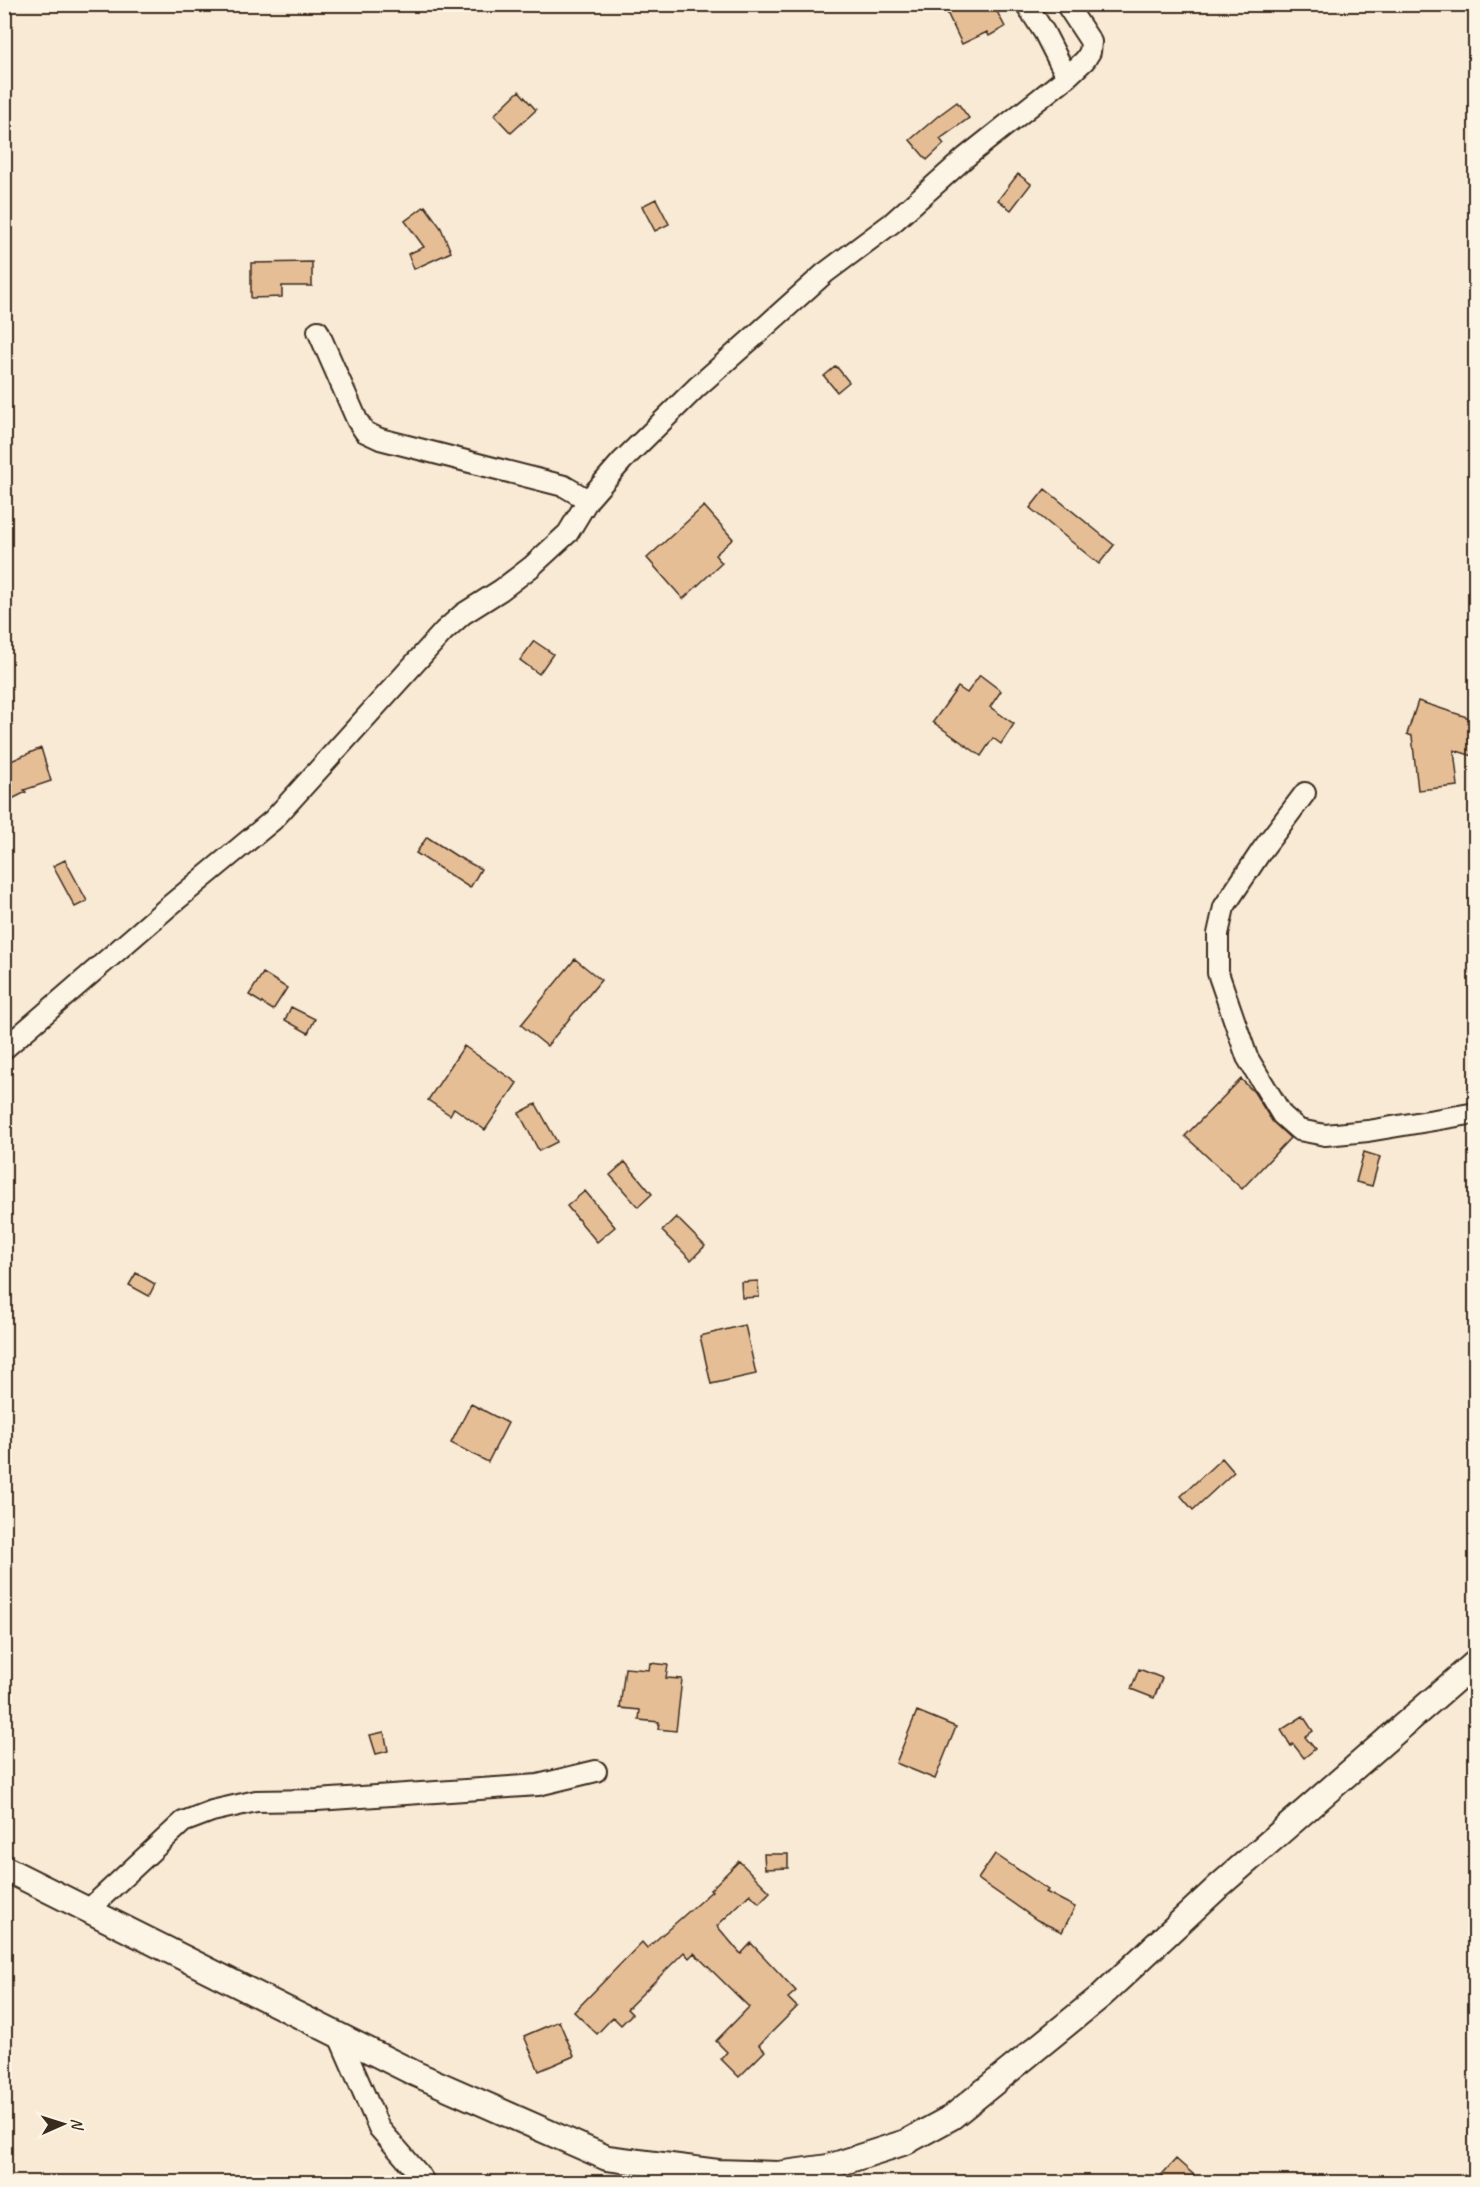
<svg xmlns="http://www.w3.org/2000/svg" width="1480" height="2187" font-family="Caveat,sans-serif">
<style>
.building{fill:#e6be96;stroke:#3b2a1e;stroke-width:1.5}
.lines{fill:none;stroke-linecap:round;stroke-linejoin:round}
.minor-casing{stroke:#3b2a1e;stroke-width:24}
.tertiary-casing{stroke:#3b2a1e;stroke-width:28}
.minor{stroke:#fcf5e5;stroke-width:20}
.tertiary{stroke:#fcf5e5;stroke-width:24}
</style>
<rect width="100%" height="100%" fill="#f8ead5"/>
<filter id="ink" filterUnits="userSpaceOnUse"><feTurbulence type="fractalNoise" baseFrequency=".0167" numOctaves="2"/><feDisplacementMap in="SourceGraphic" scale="12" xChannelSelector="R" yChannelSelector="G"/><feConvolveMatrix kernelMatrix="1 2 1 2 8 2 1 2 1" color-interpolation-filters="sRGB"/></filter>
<g filter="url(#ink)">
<path class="building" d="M943 4H993L1005 27 989 36 987 32 962 44Z
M519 91 536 110 511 133 494 115Z
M957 102 969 118 940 139 944 144 927 160 910 140 938 116Z
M1018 174 1031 184 1011 210 998 200Z
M656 199 669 224 655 231 642 206Z
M425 206 441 228 451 252 414 269 408 254 424 247 405 221Z
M312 262V286H282V297L251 298V263Z
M836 366 849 382 837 392 824 376Z
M1045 489 1114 545 1099 564 1030 508Z
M704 506 733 539 715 555 722 563 683 599 647 558Z
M534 641 553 654 539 674 520 660Z
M980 675 1001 691 990 707 1014 724 1001 744 993 738 981 756 933 722 958 687 967 693Z
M1418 701 1476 720V757L1454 750 1458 786 1418 790 1412 736 1407 734Z
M41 748 51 781 24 790 26 792 10 800 4 788V764Z
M427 837 458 857 481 869 470 888 416 853Z
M65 860 87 901 75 907 53 866Z
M575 959 601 980 547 1046 521 1025Z
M263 973 287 988 273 1010 249 995Z
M291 1007 315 1019 308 1033 285 1020Z
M464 1046 517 1083 485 1130 454 1108 450 1115 428 1100Z
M1241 1079 1254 1092 1272 1121 1290 1138 1242 1189 1185 1136Z
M536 1104 557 1142 539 1151 519 1113Z
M1364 1152 1380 1157 1372 1186 1356 1182Z
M625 1162 652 1194 638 1207 610 1175Z
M585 1191 615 1227 597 1242 567 1206Z
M676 1217 705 1246 691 1260 662 1231Z
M136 1273 155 1284 149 1296 129 1285Z
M758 1281 759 1297 742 1298 741 1282Z
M745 1325 756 1374 711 1384 700 1336Z
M471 1404 508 1423 488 1462 451 1443Z
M1222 1458 1234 1472 1193 1510 1181 1496Z
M650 1663 668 1665 666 1678 682 1679 676 1731 658 1729 659 1722 639 1720 640 1710 620 1708 625 1668 649 1670Z
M1139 1669 1162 1678 1154 1698 1131 1689Z
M917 1711 956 1727 935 1779 896 1763Z
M1303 1716 1313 1731 1305 1737 1315 1749 1304 1758 1293 1744 1291 1746 1281 1730Z
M384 1732 388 1751 376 1754 370 1735Z
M764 1854H788V1868L765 1869Z
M995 1854 1048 1890 1046 1892 1075 1907 1062 1932 1037 1920 978 1879Z
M739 1861 770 1892 759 1903 750 1894 717 1926 741 1954 751 1943 796 1991 788 1998 797 2007 759 2045 765 2051 739 2077 721 2059 727 2052 716 2041 749 2007 694 1953 689 1958 684 1952 627 2009 632 2014 621 2025 613 2017 597 2034 574 2012 642 1942 647 1948 712 1891 710 1890Z
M559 2021 574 2056 539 2071 524 2036Z
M1176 2159 1202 2182H1155Z"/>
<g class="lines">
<g class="minor-casing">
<path id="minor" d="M1026 4 1044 32 1067 77
M318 331 357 420 365 432 380 439 564 486 588 500
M1305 793 1262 850 1224 907 1218 934V973L1247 1057 1282 1115 1299 1130 1325 1135 1368 1131 1476 1113
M4 1049 168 907 273 820 444 631 463 614 501 590 531 567 568 533 588 500 622 461 697 387 748 342 825 273 892 223 966 157 1067 77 1085 60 1090 52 1091 42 1066 4
M88 1910 183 1822 212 1811 256 1801 317 1800 538 1785 596 1771
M338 2034 379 2128 418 2173 424 2182"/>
</g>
<g class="tertiary-casing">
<path id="tertiary" d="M4 1868 416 2074 607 2158 718 2172 778 2174 828 2167 906 2142 952 2117 1101 1996 1220 1885 1476 1662"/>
</g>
<use href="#minor" class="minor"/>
<use href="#tertiary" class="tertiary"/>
</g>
</g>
<rect width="1480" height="2187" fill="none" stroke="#fcf5e5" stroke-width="24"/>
<rect x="12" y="12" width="1456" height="2163" fill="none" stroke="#3b2a1e" stroke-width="2" filter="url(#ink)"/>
<g transform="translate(63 2124) rotate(87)" stroke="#fcf5e5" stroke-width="4.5" paint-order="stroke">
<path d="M0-4.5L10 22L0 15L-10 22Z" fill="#3b2a1e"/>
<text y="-9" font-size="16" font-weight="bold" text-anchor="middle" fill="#3b2a1e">N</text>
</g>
</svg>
